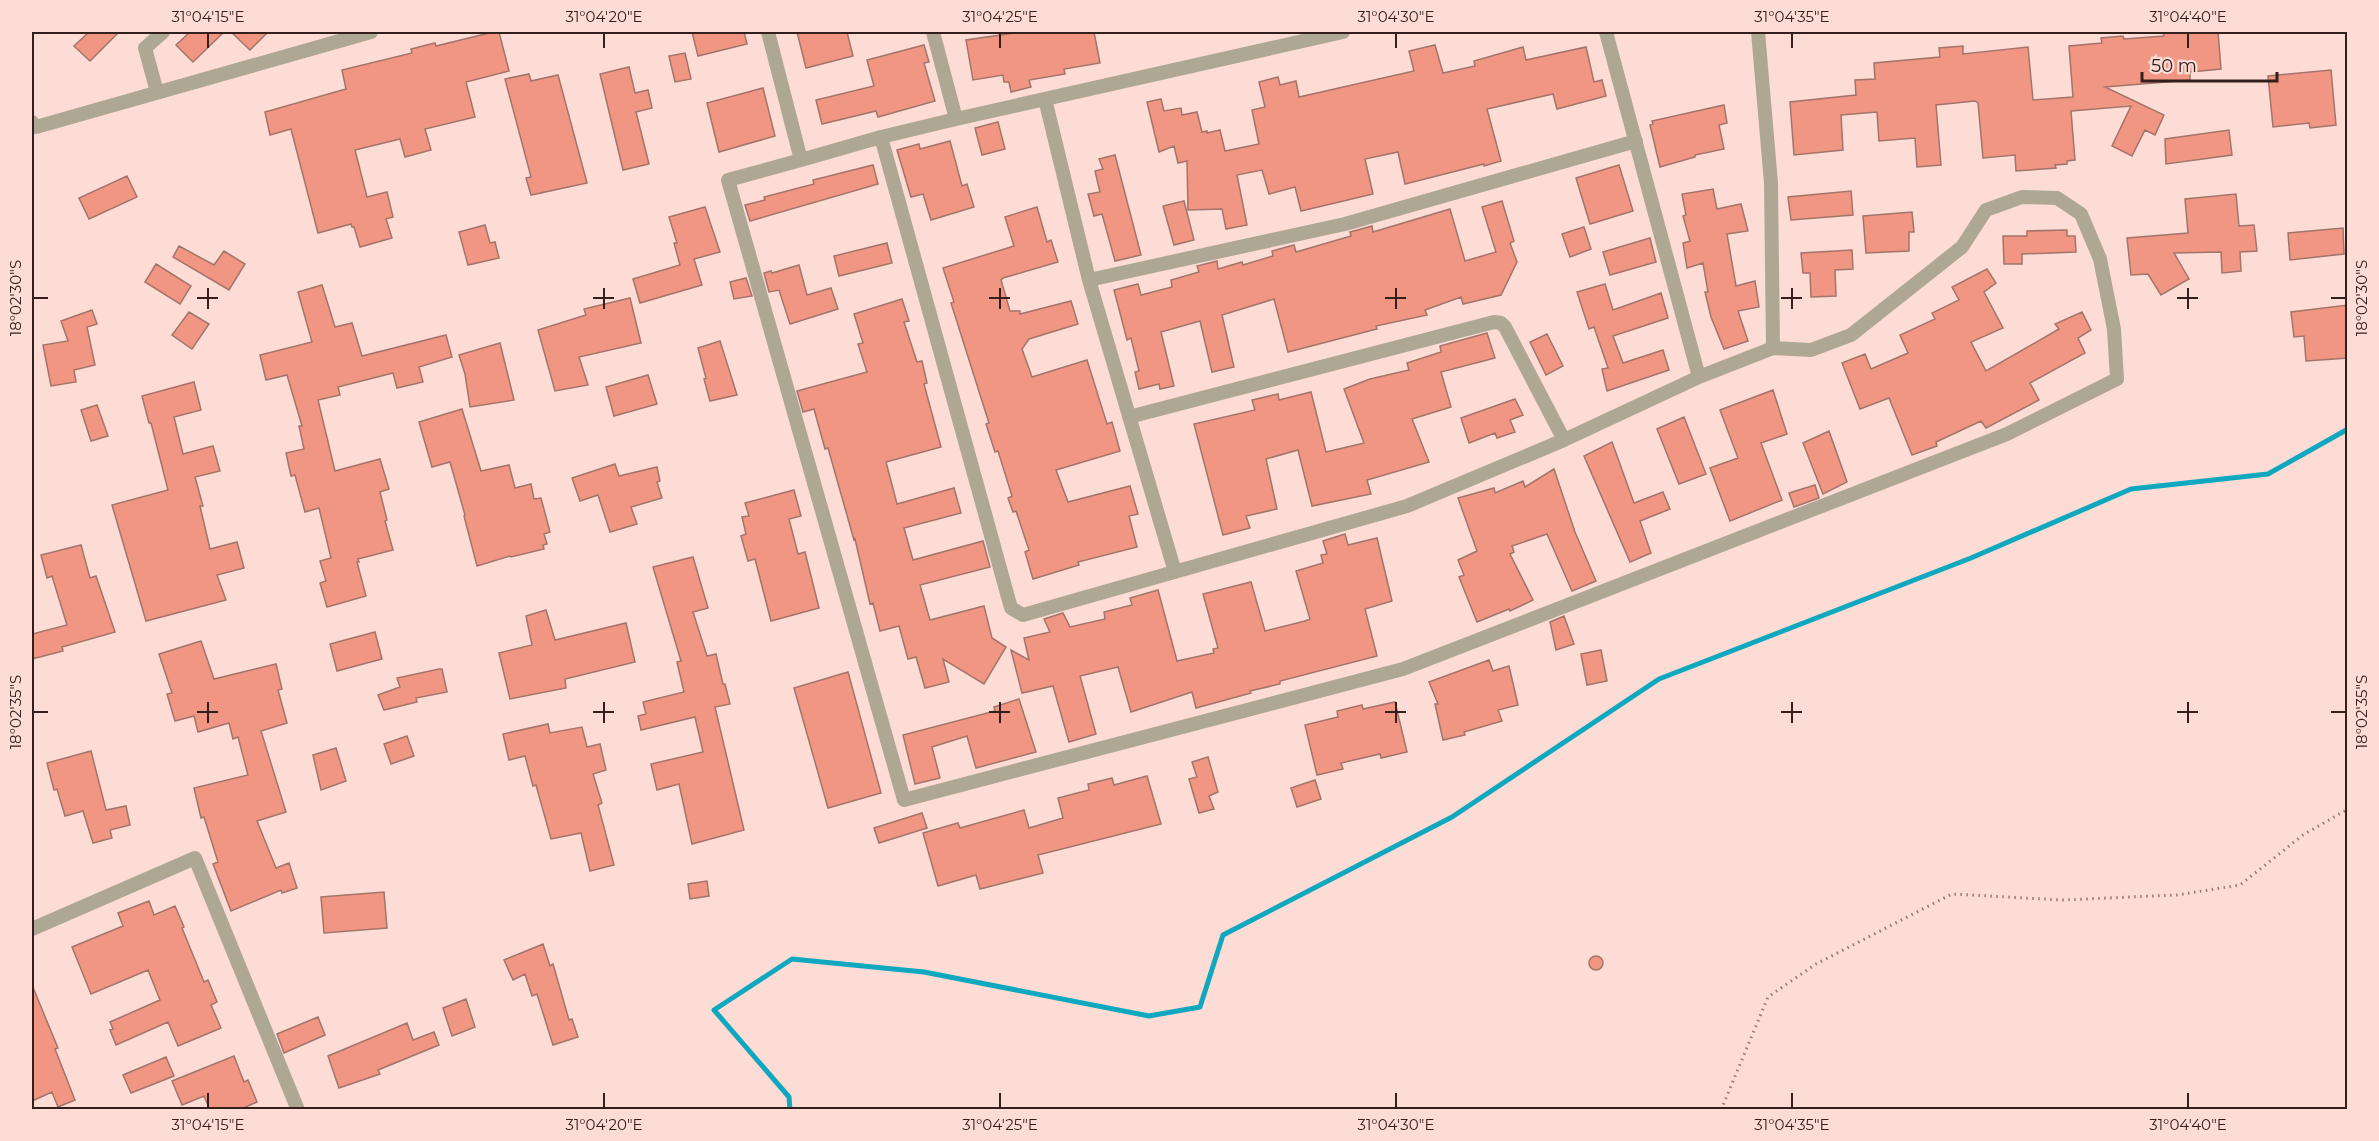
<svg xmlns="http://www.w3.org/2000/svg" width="2379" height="1141" font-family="Montserrat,sans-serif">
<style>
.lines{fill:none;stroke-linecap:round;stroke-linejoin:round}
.stream{stroke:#0fa8bf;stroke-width:5}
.building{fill:#f29684;stroke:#a3746a;stroke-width:1.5}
.path{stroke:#947a75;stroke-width:3;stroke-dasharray:1.5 4.5;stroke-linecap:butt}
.minor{stroke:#aea794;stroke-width:14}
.ticks{fill:none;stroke:#33201c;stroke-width:2}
.neatline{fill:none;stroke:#33201c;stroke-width:2}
.ticks-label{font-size:15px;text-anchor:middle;fill:#33201c}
</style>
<rect width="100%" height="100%" fill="#fddcd6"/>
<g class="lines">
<path class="stream" d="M790 1110 789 1097 714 1010 792 959 924 972 1149 1016 1200 1007 1223 935 1452 817 1659 679 1971 558 2131 489 2268 474 2348 429"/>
</g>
<path class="building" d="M89 32H119L90 61 74 46Z
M190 32H224L193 62 176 45Z
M231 32H268L250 50Z
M493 32H499L509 71 466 82 475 117 425 129 431 150 405 157 400 139 355 150 367 197 387 192 393 217 386 219 392 238 360 247 354 227H352L351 224 318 233 291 129 270 135 265 112 346 89 342 70 412 53 411 49 435 43 436 46Z
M692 32H744L747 44 698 56Z
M797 32H847L853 56 806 68Z
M1022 32H1094L1100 63 1064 69 1065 74 1029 80 1031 87 1011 92 1009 82H1004L1003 75 973 80 966 40Z
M2163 32H2218L2221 69 2190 72V80L2105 87 2164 115 2155 135 2145 130 2132 156 2112 146 2131 106 2071 111 2075 160 2067 161V164L2055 165 2056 168 2016 171 2015 155 1983 158 1978 103 1975 101 1936 105 1941 165 1917 167 1915 138 1879 141 1877 112 1841 115 1843 150 1794 155 1790 102 1856 95 1855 80 1875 79 1874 63 1940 57 1939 48 1963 46V54L2028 47 2033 100 2073 97 2069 46 2102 43 2101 38 2123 36 2124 39 2164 36Z
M924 45 929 62 924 63 935 101 878 117 876 111 822 124 816 100 874 86 867 60Z
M1435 45 1443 73 1475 66 1474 61 1523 47 1526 60 1586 47 1594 82 1602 80 1606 96 1557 109 1553 94 1487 109 1501 161 1484 166V164L1405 184 1398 152 1365 159 1373 194 1301 211 1295 187 1269 194 1262 170 1237 175 1247 225 1226 229 1222 209 1188 210 1187 161 1178 163 1174 146 1159 152 1147 102 1161 99 1164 111 1181 108 1182 115 1197 112 1202 132 1207 131V133L1220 130 1225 151 1259 144 1252 110 1265 107 1259 82 1278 77 1280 85 1296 81 1299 97 1414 71 1409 51Z
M685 53 691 79 675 82 669 56Z
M629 67 635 93 648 90 652 108 636 112 649 164 623 170 600 74Z
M2331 70 2336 125 2310 128 2309 123 2273 127 2268 76Z
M529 74 531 81 558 75 587 183 531 195 526 178 531 177 505 79Z
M763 88 775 136 719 152 707 103Z
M1724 105 1727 123 1719 125 1724 149 1695 155V157L1660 167 1650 125 1653 124 1652 121Z
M998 122 1005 149 982 155 975 128Z
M2229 130 2232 155 2166 164 2165 139Z
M950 141 962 186 967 184 974 207 931 220 923 194 911 197 897 150 919 144 920 149Z
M1115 155 1141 255 1115 261 1102 214 1094 216 1088 194 1100 192 1095 171 1103 169 1099 159Z
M873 165 878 184 750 221 745 205 765 200 764 197 814 184 813 180Z
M1619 165 1633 211 1590 224 1576 178Z
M127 176 137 197 89 219 79 198Z
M1713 189 1717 209 1741 204 1748 231 1727 234 1736 286 1755 281 1759 307 1738 311 1748 341 1724 349 1711 317 1705 292H1708L1703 263 1687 268 1683 243 1690 241 1683 216 1686 215 1682 194Z
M1851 191 1853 215 1791 220 1788 197Z
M2236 194 2239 226 2254 225 2257 251 2240 252 2241 271 2222 273 2221 252 2174 253 2189 279 2161 295 2148 274 2131 275 2127 238 2188 233 2185 199Z
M1184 201 1194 240 1174 245 1163 206Z
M1502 201 1514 241 1510 243 1517 262 1501 295 1463 304 1461 297 1425 310 1427 315 1376 326 1377 329 1288 352 1274 299 1222 315 1234 367 1212 372 1200 321 1161 332 1174 386 1160 389 1159 384 1139 389 1135 372 1139 371 1131 338 1127 340 1114 290 1138 284 1141 295 1172 287 1171 280 1199 272 1197 266 1217 261 1218 269 1242 262 1243 265 1273 256 1272 251 1294 245 1296 252 1351 236 1350 232 1372 226 1373 232 1450 209 1465 261 1496 252 1482 207Z
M705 207 720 252 694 259 702 285 640 303 633 279 680 265 674 243H677L669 217Z
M1037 207 1047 242 1051 240 1058 262 1003 278 1001 280 1010 311H1020V314L1071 301 1078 324 1029 339 1022 349 1032 377 1087 360 1107 424 1112 422 1120 451 1056 470 1068 502 1130 486 1138 514 1129 516 1137 547 1078 562 1079 565 1033 579 1025 552 1029 550 1016 511 1013 512 1008 498 1012 496 998 451 995 452 986 424 989 423 951 303 954 302 943 268 1014 246 1005 217Z
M1912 212 1914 232H1909V251L1866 253 1863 216Z
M485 225 490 243 495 242 499 258 468 265 459 232Z
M1584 227 1591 249 1570 257 1562 234Z
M2343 228 2344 254 2290 260 2288 233Z
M2067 230V236H2075L2076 252 2022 254V264H2004L2003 236H2027V231Z
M1650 238 1656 262 1610 275 1603 252Z
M887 243 892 263 839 276 834 256Z
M179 246 214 265 224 251 245 264 229 290 173 257Z
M1852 250 1853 269 1835 270 1836 296 1811 297 1810 273H1803L1801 253Z
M156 264 191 286 180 304 145 282Z
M799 265 807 295 831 288 838 309 790 324 779 290 769 292 764 273 771 271 772 273Z
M1987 269 1996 283 1984 292 2003 328 1971 342 1986 371 2059 329 2055 324 2082 312 2091 330 2078 338 2085 353 2030 383 2039 400 1986 428 1981 421 1936 442 1937 446 1912 455 1889 398 1860 409 1842 363 1865 354 1871 369 1908 353 1900 335 1935 319 1932 313 1959 300 1952 287Z
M746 278 752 296 734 299 730 282Z
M1605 284 1613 310 1661 293 1668 318 1613 336 1623 363 1663 350 1669 370 1607 391 1602 369 1608 368 1594 327 1589 329 1577 292Z
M322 285 335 327 352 323 362 356 446 335 452 357 419 367 423 382 397 388 393 373 338 387 340 395 318 400 335 471 380 459 389 489 380 492 387 520 385 521 393 550 358 559 359 562H357L366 596 327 607 320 583 326 581 320 561 331 558 319 508 305 512 295 475 291 476 286 453 304 449 299 426H302L287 375 266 380 260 355 312 342 298 292Z
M630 298 641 343 579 357 588 385 555 391 538 330 586 315 584 309Z
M902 299 909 321 904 322 917 362 922 361 927 383 924 384 941 447 886 462 897 504 954 488 961 513 904 528 913 560 983 541 990 567 920 585 930 620 984 606 992 638 1006 647 984 684 943 659 949 682 925 688 916 657 908 659 899 626 880 631 873 603 870 604 855 539 854 540 828 448 825 449 814 409 803 412 797 391 867 372 858 344 863 343 854 314Z
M2348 305V358L2306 361 2304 336 2294 337 2291 312Z
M92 310 97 324 87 327 95 365 74 370 76 382 51 386 43 345 68 341 61 321Z
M189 312 209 324 192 349 172 335Z
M1487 333 1495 358 1441 372 1451 407 1412 419 1429 462 1367 480 1371 494 1312 506 1298 450 1266 459 1277 509 1246 516 1250 528 1223 535 1194 424 1255 410 1252 400 1278 394 1279 400 1311 392 1326 452 1364 443 1344 389 1370 379 1409 370 1407 363 1441 352 1440 346Z
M1547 334 1563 366 1546 375 1530 342Z
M720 341 737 395 710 401 704 379 706 378 698 348Z
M500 343 514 400 470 407 465 374 459 355Z
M648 375 657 404 614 416 606 387Z
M194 382 201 410 174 417 183 454 213 446 220 471 195 477 203 506H200L210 549 237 542 244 568 217 575 226 600 146 621 112 505 168 490 151 423H149L142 396Z
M1773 390 1787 434 1761 443 1782 500 1730 521 1710 468 1738 458 1720 410Z
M1515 399 1523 415 1510 420 1515 432 1497 438 1495 433 1469 443 1461 418Z
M97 405 108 436 91 441 81 410Z
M462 409 481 471 509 465 515 488 531 484 534 499 541 498 550 532 544 534 547 544 543 545 544 549 511 557 510 556 477 566 464 516 465 515 450 462 432 467 419 422Z
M1684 417 1706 474 1679 484 1657 429Z
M1829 431 1847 482 1823 494 1803 443Z
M1612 442 1634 503 1663 492 1670 509 1640 521 1651 553 1630 562 1584 456Z
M615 464 619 476 657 467 660 481 657 482 662 498 631 507 637 524 610 532 598 495 580 501 572 478Z
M1554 469 1575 532 1596 581 1572 591 1547 534 1512 546 1514 552 1510 554 1533 600 1510 611 1509 609 1477 622 1459 577 1464 575 1458 560 1477 551 1458 498 1494 488 1495 493 1523 481 1525 487Z
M1815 485 1819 498 1794 507 1789 493Z
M794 490 801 516 789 519 798 554 805 552 819 608 771 621 755 559 748 561 741 536 746 534 742 517 749 516 745 503Z
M1345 534 1348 545 1377 538 1392 601 1365 609 1377 656 1280 681V684L1250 691 1251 693 1196 708 1192 692 1131 712 1118 667 1080 676 1096 734 1069 742 1053 686 1022 693 1011 650 1029 660 1024 638 1050 632 1044 619 1063 613 1070 627 1105 619 1104 612 1132 605 1130 598 1158 590 1177 661 1214 653 1213 649 1218 648 1203 594 1251 582 1265 631 1305 621 1310 619 1296 571 1323 563 1321 555 1327 554 1323 541Z
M81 545 90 578 96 576 115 632 62 647 63 651 32 659V634L67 625 52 576 47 578 41 555Z
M693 557 708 608 693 612 707 656 716 654 723 684H725L730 704 715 707 744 830 692 844 679 784 657 790 651 764 703 752 695 717 641 730 638 716 646 714 643 702 684 692 677 662 681 661 653 567Z
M546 610 555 640 626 623 635 662 565 679 566 688 510 699 499 653 532 645 526 616Z
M1564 616 1574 644 1556 650 1550 622Z
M375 632 382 659 337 671 330 644Z
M201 641 214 679 276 664 282 689 278 690 287 723 261 731 286 812 257 821 276 868 289 863 297 888 282 893 281 890 231 911 213 864 218 862 204 817 201 818 194 788 248 775 238 737 233 739 229 723 198 732 194 716 175 721 167 694 172 693 159 654Z
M1601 650 1607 681 1587 685 1581 654Z
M1489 660 1493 671 1509 666 1518 705 1498 710 1502 721 1464 732 1465 735 1443 740 1435 704H1438L1429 682Z
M439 669H442L447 692 416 698 417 702 384 710 378 695 400 687 397 678Z
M848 672 881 793 828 808 794 688Z
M1019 699 1036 752 976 768 967 736 932 747 940 778 915 784 903 735 995 711 994 707Z
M1395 702 1407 752 1381 758 1380 754 1341 763 1343 769 1317 775 1305 725 1338 717 1337 711 1362 705 1363 709Z
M548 724 550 733 582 727 587 747 600 744 606 770 593 774 602 803 598 805 614 865 590 871 581 833 551 839 536 785 533 786 525 756 509 760 503 734Z
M407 736 414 756 391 764 384 744Z
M336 748 346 781 321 790 313 755Z
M91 751 106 810 126 806 130 825 110 830 112 838 93 843 83 811 65 816 57 789 54 790 47 763Z
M1208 757 1218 792 1209 796 1214 809 1199 813 1189 779 1197 777 1192 762Z
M1147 776 1161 824 1038 855 1043 873 980 889 976 875 938 886 923 833 958 823 960 828 1024 810 1029 828 1063 818 1058 798 1089 790 1088 784 1112 778 1114 785Z
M1315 780 1321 799 1297 807 1291 788Z
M922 813 927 828 879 843 874 828Z
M707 881 709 896 690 899 688 884Z
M384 892 387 928 324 933 321 897Z
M149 901 154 915 175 906 184 927 182 928 204 982 208 980 217 1002 211 1005 221 1028 178 1046 168 1022 116 1045 110 1030 113 1029 110 1022 160 1000 148 970 91 994 72 947 123 926 118 913Z
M543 944 550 966 553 964 569 1020 572 1019 578 1037 553 1045 537 994 532 996 525 974 513 980 504 960Z
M1589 963a7 7 0 1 1 14 0a7 7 0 1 1-14 0Z
M32 985 58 1048 55 1049 75 1100 58 1107 52 1092 32 1101Z
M466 999 475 1027 452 1036 443 1008Z
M318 1017 325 1035 284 1053 277 1034Z
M407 1023 413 1040 434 1032 439 1045 378 1070 380 1074 339 1088 328 1056Z
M234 1056 244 1082 248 1080 257 1102 239 1110H210L204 1096 182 1105 172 1081Z
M166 1057 174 1076 131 1093 123 1075Z"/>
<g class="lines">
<path class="path" d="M1721 1110 1768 997 1816 964 1952 894 2062 900 2177 895 2240 885 2303 835 2348 809"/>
<path class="minor" d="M768 32 801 160 881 137 956 119 933 32
M1606 32 1699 377
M157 92 145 48 163 32
M1045 99 1089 280 1175 572
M956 119 1343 32
M32 122 36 127 371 32
M881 137 1011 608 1023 615 1407 506 1564 440 1699 377 1773 348 1771 183 1758 32
M801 160 728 180 904 800 1403 669 2007 434 2117 379 2114 329 2100 259 2081 214 2057 198 2022 197 1986 210 1962 247 1851 335 1811 350 1773 348
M1089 280 1345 224 1636 141
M1129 417 1494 322 1501 323 1505 327 1564 440
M32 929 195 858 298 1110"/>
</g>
<path class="ticks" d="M208 33V48M604 33V48M1000 33V48M1396 33V48M1792 33V48M2188 33V48M208 288V309M604 288V309M1000 288V309M1396 288V309M1792 288V309M2188 288V309M33 298H48M197 298H218M593 298H614M989 298H1010M1385 298H1406M1781 298H1802M2177 298H2198M2331 298H2346M208 702V723M604 702V723M1000 702V723M1396 702V723M1792 702V723M2188 702V723M33 712H48M197 712H218M593 712H614M989 712H1010M1385 712H1406M1781 712H1802M2177 712H2198M2331 712H2346M208 1093V1108M604 1093V1108M1000 1093V1108M1396 1093V1108M1792 1093V1108M2188 1093V1108"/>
<rect width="2379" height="1141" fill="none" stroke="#fddcd6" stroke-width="66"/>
<path d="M2142 72v9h135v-9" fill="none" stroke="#33201c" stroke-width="3"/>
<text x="2151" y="72" font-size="18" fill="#33201c" stroke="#fddcd6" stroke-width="4.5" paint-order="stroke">50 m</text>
<rect x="33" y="33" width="2313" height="1075" class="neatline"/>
<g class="ticks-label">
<text x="208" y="22">31°04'15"E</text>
<text x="604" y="22">31°04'20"E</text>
<text x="1000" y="22">31°04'25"E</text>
<text x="1396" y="22">31°04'30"E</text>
<text x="1792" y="22">31°04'35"E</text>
<text x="2188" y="22">31°04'40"E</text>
<text transform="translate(16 298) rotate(-90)" y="5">18°02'30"S</text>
<text transform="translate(2362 298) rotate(-90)" y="5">18°02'30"S</text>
<text transform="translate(16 712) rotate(-90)" y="5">18°02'35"S</text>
<text transform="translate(2362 712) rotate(-90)" y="5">18°02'35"S</text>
<text x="208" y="1130">31°04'15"E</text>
<text x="604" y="1130">31°04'20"E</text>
<text x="1000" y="1130">31°04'25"E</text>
<text x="1396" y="1130">31°04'30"E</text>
<text x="1792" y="1130">31°04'35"E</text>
<text x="2188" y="1130">31°04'40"E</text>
</g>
</svg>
